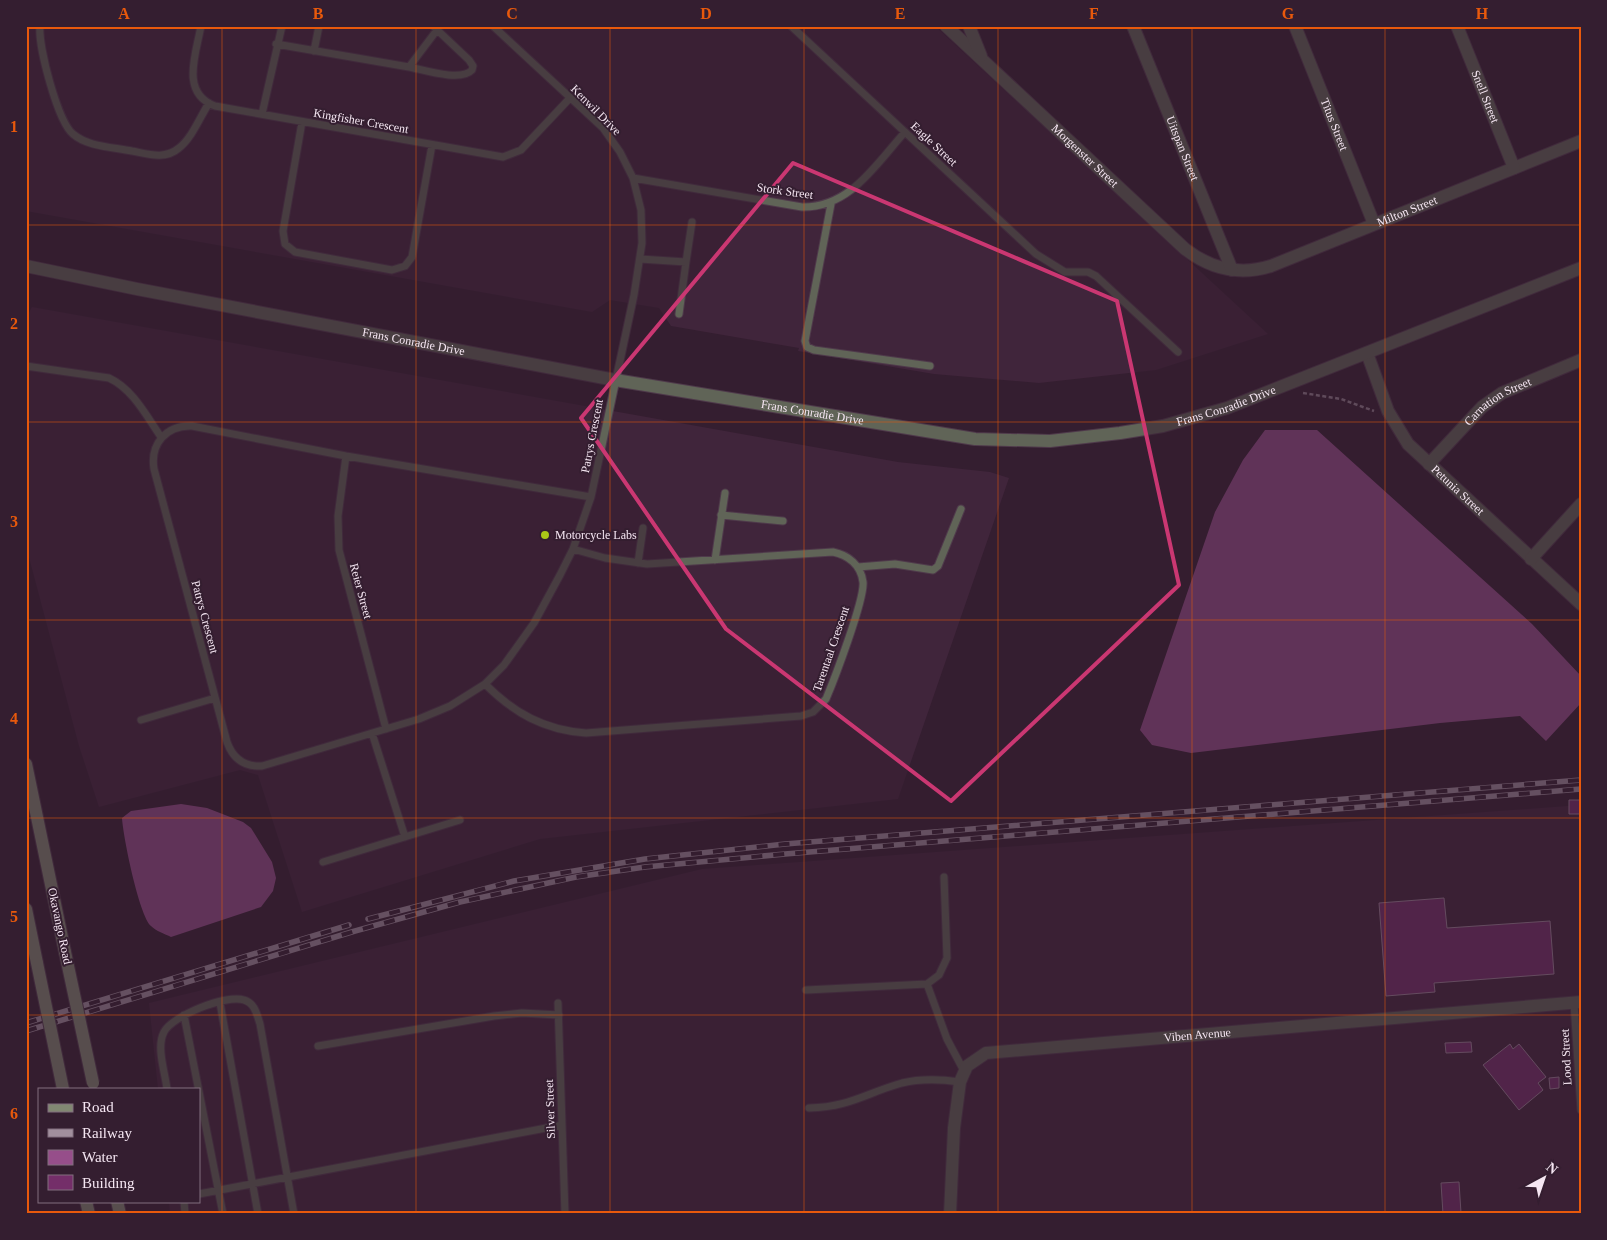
<svg xmlns="http://www.w3.org/2000/svg" width="1607" height="1240" font-family="Georgia,serif">
<style>
.built{fill:#40253b}
.water{fill:#964e8a}
.building{fill:#742e69;stroke:#9e8298}
.lines{fill:none;stroke-linecap:round;stroke-linejoin:round}
.service-casing{stroke:#4f3a4b;stroke-width:9}
.minor-casing{stroke:#4f3a4b;stroke-width:14}
.tertiary-casing{stroke:#4f3a4b;stroke-width:14}
.secondary-casing{stroke:#4f3a4b;stroke-width:14}
.path{stroke:#92808f;stroke-width:2.5;stroke-dasharray:4 2.5;stroke-linecap:butt}
.service{stroke:#606457;stroke-width:7}
.minor{stroke:#606457;stroke-width:12}
.tertiary{stroke:#606457;stroke-width:12}
.secondary{stroke:#818772;stroke-width:12}
.rail-casing{stroke:#a18f9d;stroke-width:5.5}
.rail{stroke:#341e30;stroke-width:4;stroke-dasharray:11;stroke-linecap:butt}
.secondary-bridge-casing{stroke:#4f3a4b;stroke-width:14;stroke-linecap:butt}
.secondary-bridge{stroke:#818772;stroke-width:12}
.marked{fill:none;stroke:#ca3772;stroke-width:4;stroke-linejoin:round}
.grid{fill:none;stroke:#e8590c;stroke-width:1;stroke-opacity:0.55}
.poi-dot{fill:#aac717;stroke:#341e30;stroke-width:2}
.labels{text-anchor:middle;stroke-width:4;stroke-linejoin:round;paint-order:stroke}
.street-label{font-size:12px;fill:#f5e6f2;stroke:#341e30}
.poi-label{font-size:12px;fill:#f5e6f2;stroke:#341e30;text-anchor:start}
.neatline{fill:none;stroke:#e8590c;stroke-width:2}
.grid-label{font-size:16px;text-anchor:middle;font-weight:bold;fill:#e8590c}
</style>
<rect width="100%" height="100%" fill="#341e30"/>
<path class="built" d="M26 26H935L1268 334 1156 370 1039 383 934 374 798 351 799 348 671 326 659 308 610 300 592 312 26 211Z
M32 307 898 462 990 472 1009 478 898 799 540 839 302 912 258 775 240 770 99 807 79 746 26 546V318Z
M1581 805V1214H170L169 1201H199V1089H158L149 1003 702 869Z"/>
<path class="water" d="M1265 430H1317L1532 624 1581 676V703L1546 741 1520 716 1440 723 1191 753 1152 745 1140 730 1215 512 1243 460Z
M181 804 207 808 243 822 251 828 272 862 276 878 273 891 261 907 171 937C165 934 156 931 151 926 139 915 123 836 122 818L131 811Z"/>
<path class="building" d="M1569 800H1581V814H1569Z
M1444 898 1447 928 1550 921 1554 974 1434 983 1435 992 1386 996 1379 903Z
M1471 1042 1472 1052 1446 1053 1445 1043Z
M1510 1044 1513 1049 1519 1044 1546 1077 1538 1083 1543 1090 1519 1110 1483 1065Z
M1559 1077V1088L1550 1089 1549 1078Z
M1459 1182 1461 1213 1443 1214 1441 1183Z"/>
<g class="lines">
<g class="service-casing">
<path id="service" d="M40 26C38 47 58 122 73 134 88 147 113 147 132 151 148 154 165 160 179 148 192 138 200 117 209 103
M201 26C196 54 180 93 215 106L503 157 521 150 570 98
M493 26 603 128 620 152 633 178 641 210 642 243 634 295 591 497 573 549 560 575 534 623 504 665 485 684 450 706 419 719 262 766C245 767 233 759 227 742L154 469C150 444 166 425 192 426L346 456 591 497
M791 26 1036 254 1065 272H1088L1096 276 1178 352
M276 44 409 67 440 26
M314 51 319 26
M409 67C424 70 461 82 472 70L473 66 469 60 433 26
M262 114 282 26
M302 122 283 231 285 244 295 252 392 270 405 266 412 257 432 145
M633 178 802 207C850 208 876 164 905 132
M831 204 805 341 807 347 814 350 930 366
M640 259 686 262 679 314
M686 262 692 222
M26 366 109 378C133 389 147 417 161 437
M346 456 338 516 339 550 386 729
M721 515 783 521
M715 560 725 493
M638 563 643 528
M858 567 895 564 933 570 938 566 961 509
M485 684C514 713 544 730 586 733L801 716 813 712 826 699C834 680 865 599 863 582 861 565 848 555 833 552L647 564 605 558 573 549
M141 720 215 698
M372 733 405 837
M323 862 460 820
M927 984 939 975 947 958 944 877
M806 990 927 984 947 1039 964 1071
M220 1003 258 1214
M558 1003 565 1214
M1574 1003 1581 1110
M184 1015 223 1214
M318 1046 494 1016 522 1013 559 1015
M167 1089C165 1072 156 1047 164 1032 172 1016 226 994 244 1000 255 1003 257 1015 260 1024L294 1214
M809 1108C850 1107 866 1093 902 1083 922 1078 940 1079 960 1082
M199 1194 562 1125
M184 1201 185 1214"/>
</g>
<g class="minor-casing">
<g id="minor">
<path id="s1" d="M946 26 1185 249C1211 269 1239 276 1271 266L1581 141"/>
<path d="M969 26 981 56"/>
<path id="s2" d="M1133 26 1232 270"/>
<path id="s3" d="M1295 26 1374 224"/>
<path id="s4" d="M1457 26 1514 168"/>
<path id="s5" d="M1367 353 1388 411 1408 444 1581 604"/>
<path id="s6" d="M1429 464 1482 407 1502 393 1581 360"/>
<path d="M1531 559 1581 504"/>
<path id="s7" d="M950 1214 954 1128 960 1082 967 1066 986 1053 1581 1002"/>
</g>
</g>
<g class="tertiary-casing">
<g id="tertiary">
<path id="s8" d="M26 266 137 289 615 380 975 439 1050 441 1120 433 1163 426 1227 408 1581 268"/>
</g>
</g>
<g class="secondary-casing">
<path id="secondary" d="M26 764 65 952
M26 909 37 963
M86 1201 89 1214
M117 1201 120 1214"/>
</g>
<path class="path" d="M1303 393 1341 399 1374 411"/>
<use href="#service" class="service"/>
<use href="#minor" class="minor"/>
<use href="#tertiary" class="tertiary"/>
<use href="#secondary" class="secondary"/>
<g class="rail-casing">
<path id="rail" d="M368 919 514 881 645 859 785 844 1581 780
M26 1023 349 925
M26 1031 355 931 460 902 576 877 645 867 785 854 1581 789"/>
</g>
<use href="#rail" class="rail"/>
<g class="secondary-bridge-casing">
<path id="secondary-bridge" d="M65 952 93 1083
M37 963 63 1089"/>
</g>
<use href="#secondary-bridge" class="secondary-bridge"/>
</g>
<path d="M0 0H1607V1240H0ZM793 163 1117 301 1179 585 951 801 726 629 581 418Z" fill="#341e30" fill-opacity=".55" fill-rule="evenodd"/>
<path class="marked" d="M793 163 1117 301 1179 585 951 801 726 629 581 418Z"/>
<path class="grid" d="M222 26V1214M416 26V1214M610 26V1214M804 26V1214M998 26V1214M1192 26V1214M1385 26V1214M26 225H1581M26 422H1581M26 620H1581M26 818H1581M26 1015H1581"/>
<circle class="poi-dot" cx="545" cy="535" r="5"/>
<g class="labels">
<g class="street-label">
<text dy="4" stroke="none"><textPath href="#s4" startOffset="76">Snell Street</textPath></text>
<text transform="translate(596 110) rotate(45)" y="4">Kenwil Drive</text>
<text transform="translate(361 121) rotate(10)" y="4">Kingfisher Crescent</text>
<text dy="4" stroke="none"><textPath href="#s3" startOffset="106">Titus Street</textPath></text>
<text transform="translate(934 144) rotate(43)" y="4">Eagle Street</text>
<text dy="4" stroke="none"><textPath href="#s2" startOffset="132">Uitspan Street</textPath></text>
<text dy="4" stroke="none"><textPath href="#s1" startOffset="190">Morgenster Street</textPath></text>
<text transform="translate(785 191) rotate(8)" y="4">Stork Street</text>
<text dy="4" stroke="none"><textPath href="#s1" startOffset="565">Milton Street</textPath></text>
<text dy="4" stroke="none"><textPath href="#s8" startOffset="395">Frans Conradie Drive</textPath></text>
<text dy="4" stroke="none"><textPath href="#s6" startOffset="94">Carnation Street</textPath></text>
<text dy="4" stroke="none"><textPath href="#s8" startOffset="1220">Frans Conradie Drive</textPath></text>
<text dy="4" stroke="none"><textPath href="#s8" startOffset="800">Frans Conradie Drive</textPath></text>
<text transform="translate(592 436) rotate(-79)" y="4">Patrys Crescent</text>
<text dy="4" stroke="none"><textPath href="#s5" startOffset="168">Petunia Street</textPath></text>
<text transform="translate(361 591) rotate(75)" y="4">Reier Street</text>
<text transform="translate(205 617) rotate(75)" y="4">Patrys Crescent</text>
<text transform="translate(831 649) rotate(-71)" y="4">Tarentaal Crescent</text>
<text transform="translate(60 926) rotate(78)" y="4">Okavango Road</text>
<text dy="4" stroke="none"><textPath href="#s7" startOffset="385">Viben Avenue</textPath></text>
<text transform="translate(1566 1057) rotate(-93)" y="4">Lood Street</text>
<text transform="translate(550 1109) rotate(-92)" y="4">Silver Street</text>
</g>
<g class="poi-label">
<text x="555" y="539">Motorcycle Labs</text>
</g>
</g>
<rect width="1607" height="1240" fill="none" stroke="#341e30" stroke-width="55"/>
<rect x="38" y="1088" width="162" height="115" fill="#341e30" stroke="#816e7e"/>
<rect x="48" y="1104" width="25" height="8" fill="#818772" stroke="#816e7e"/>
<text x="82" y="1112" font-size="15" fill="#f5e6f2">Road</text>
<rect x="48" y="1129" width="25" height="8" fill="#a18f9d" stroke="#816e7e"/>
<text x="82" y="1138" font-size="15" fill="#f5e6f2">Railway</text>
<rect x="48" y="1150" width="25" height="15" fill="#964e8a" stroke="#816e7e"/>
<text x="82" y="1162" font-size="15" fill="#f5e6f2">Water</text>
<rect x="48" y="1175" width="25" height="15" fill="#742e69" stroke="#816e7e"/>
<text x="82" y="1188" font-size="15" fill="#f5e6f2">Building</text>
<g transform="translate(1544 1178) rotate(40)" stroke="#341e30" stroke-width="4" paint-order="stroke">
<path d="M0-4L9 19L0 12L-9 19Z" fill="#f5e6f2"/>
<text y="-8" font-size="14" font-weight="bold" text-anchor="middle" fill="#f5e6f2">N</text>
</g>
<rect x="28" y="28" width="1552" height="1184" class="neatline"/>
<g class="grid-label">
<text x="124" y="19">A</text>
<text x="318" y="19">B</text>
<text x="512" y="19">C</text>
<text x="706" y="19">D</text>
<text x="900" y="19">E</text>
<text x="1094" y="19">F</text>
<text x="1288" y="19">G</text>
<text x="1482" y="19">H</text>
<text x="14" y="132">1</text>
<text x="14" y="329">2</text>
<text x="14" y="527">3</text>
<text x="14" y="724">4</text>
<text x="14" y="922">5</text>
<text x="14" y="1119">6</text>
</g>
</svg>
